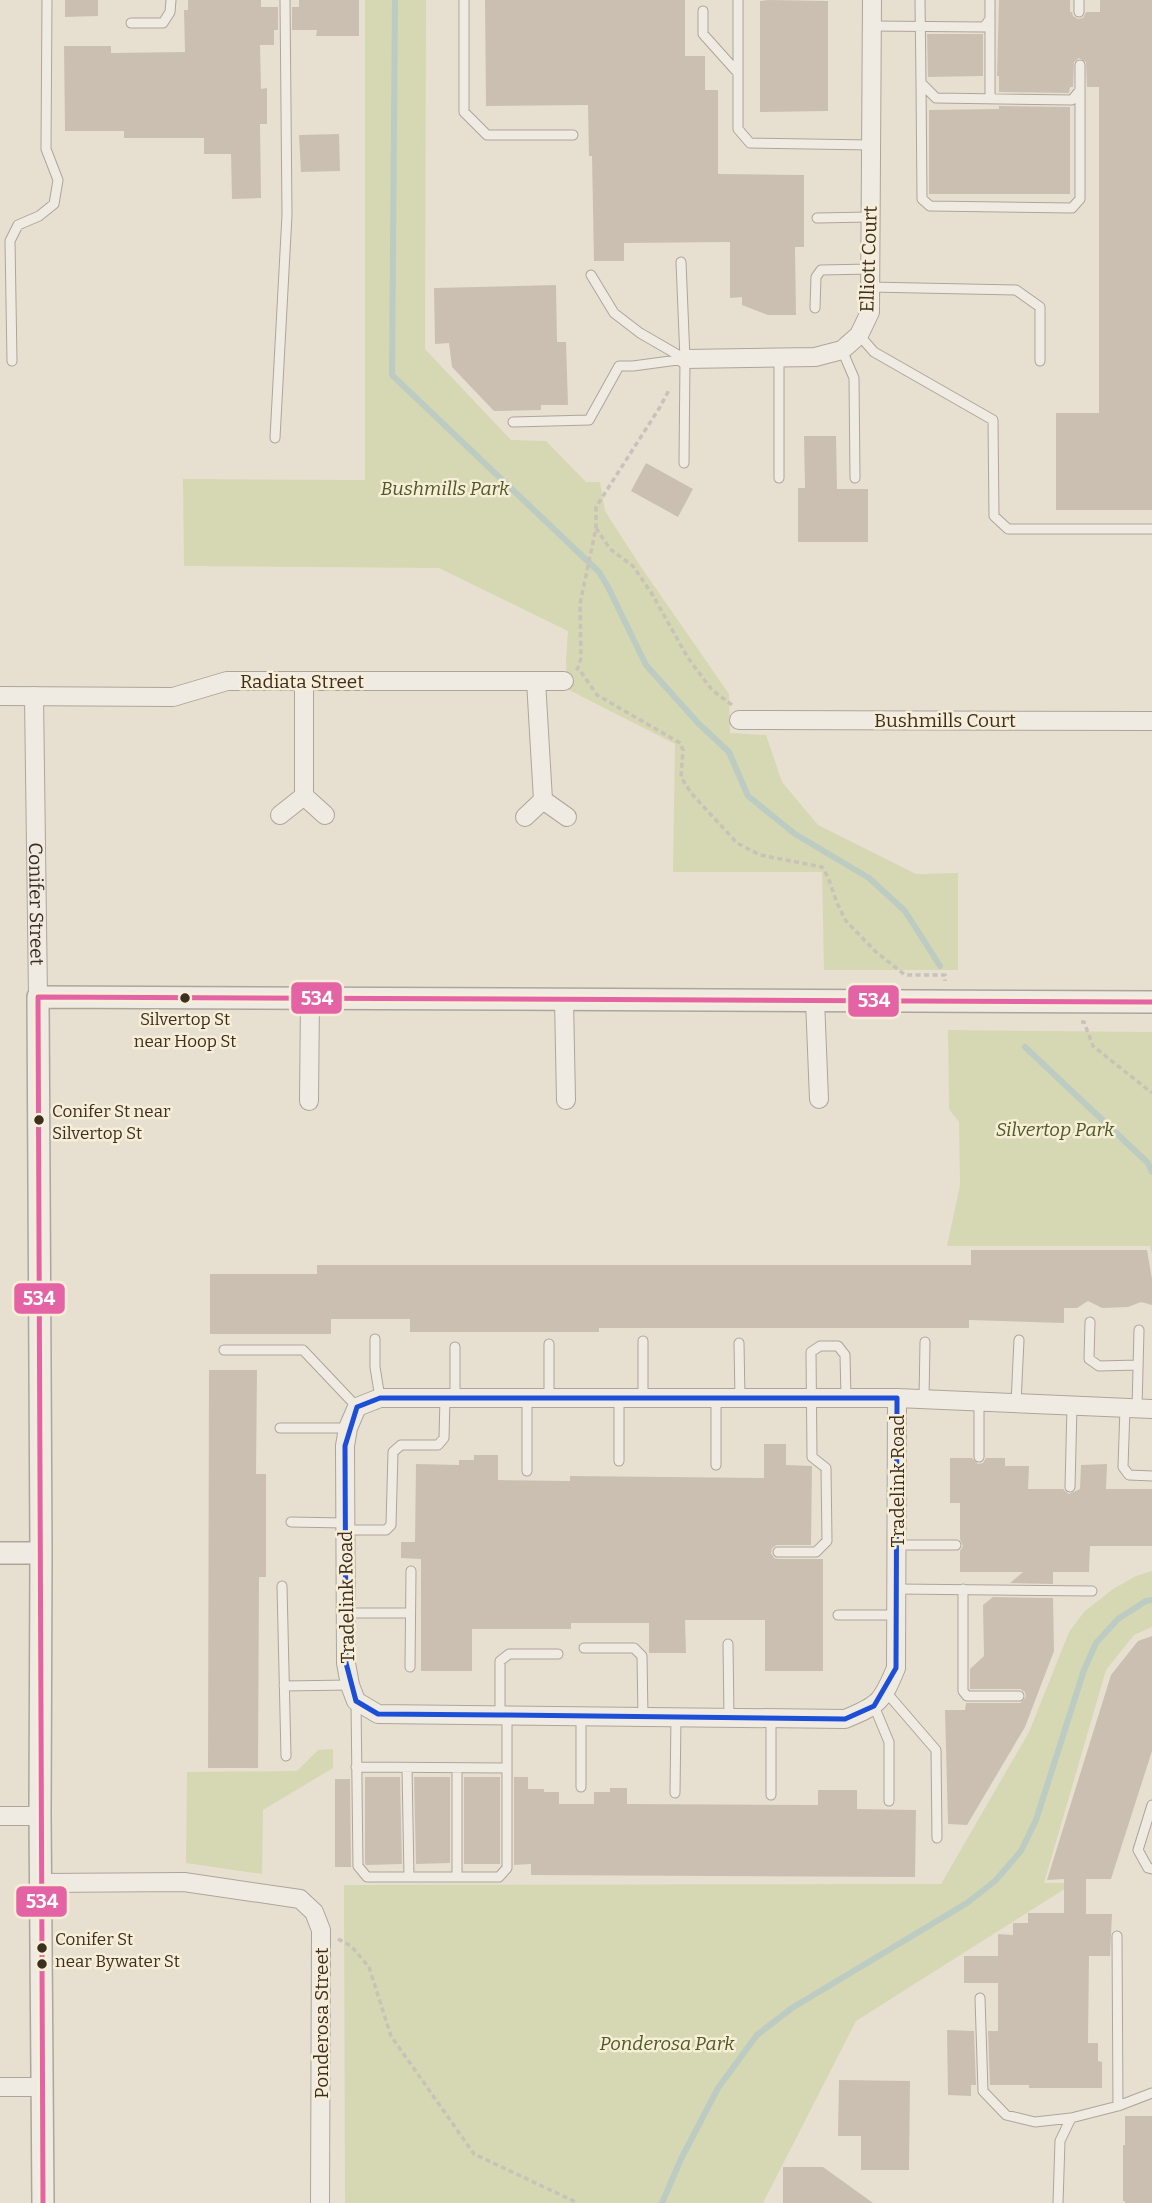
<svg xmlns="http://www.w3.org/2000/svg" width="1152" height="2203" font-family="Bitter,serif">
<style>
.green{fill:#d6d7b3}
.lines{fill:none;stroke-linecap:round;stroke-linejoin:round}
.stream{stroke:#bcccc2;stroke-width:6}
.building{fill:#cbbfb2}
.service-casing{stroke:#ada599;stroke-width:11}
.minor-casing{stroke:#ada599;stroke-width:20}
.tertiary-casing{stroke:#ada599;stroke-width:24}
.path{stroke:#c8c2b9;stroke-width:3.5;stroke-dasharray:5 3.5;stroke-linecap:butt}
.service{stroke:#efebe3;stroke-width:9}
.minor{stroke:#efebe3;stroke-width:18}
.tertiary{stroke:#efebe3;stroke-width:21}
.bus-1-casing{stroke:#f7eed8;stroke-width:10}
.bus-1{stroke:#e463a4;stroke-width:5}
.marked{fill:none;stroke:#1d4ed8;stroke-width:5;stroke-linejoin:round}
.bus-dot{fill:#3d2e20;stroke:#f7eed8;stroke-width:2.5}
.labels{text-anchor:middle;stroke-width:5;stroke-linejoin:round;paint-order:stroke}
.bus-label{font-size:17px;fill:#3d2e20;stroke:#f7eed8;text-anchor:start}
.street-label{font-size:19px;fill:#3d2e20;stroke:#f7eed8}
.park-label{font-size:19px;font-style:italic;fill:#4d5a26;stroke:#f7eed8}
.line-badge{stroke:#f7eed8;stroke-width:2.5}
.badge-label{font-size:19px;text-anchor:middle;font-weight:bold;fill:#fff}
</style>
<rect width="100%" height="100%" fill="#e7e0d1"/>
<path class="green" d="M365 0H426L425 349 511 440 546 441 586 482H600L605 511 641 567 729 694 730 733 766 735 782 782 818 825 916 874 958 873V970H824L822 872H673L675 744 567 689 566 661 568 631 439 568 184 566 183 479 365 480Z
M948 1030 1152 1032V1255L1150 1246H947L960 1185 959 1122 949 1109Z
M1152 1571V1627L1134 1635 1106 1670 1044 1883H1074L856 2021 763 2203H345L344 1885 941 1884 1029 1732 1069 1632 1084 1612 1113 1589 1136 1576Z
M333 1749V1768L263 1810 262 1874 186 1863 187 1772 297 1771 318 1750Z"/>
<g class="lines">
<path class="stream" d="M395 0 392 375 599 572 608 587 646 665 698 723 729 752 748 796 795 834 869 878 905 911 940 966
M1025 1047 1148 1163 1152 1172
M662 2203 681 2159 718 2088 757 2035 792 2008 967 1903 995 1881 1021 1851 1036 1820 1084 1670 1096 1643 1118 1619 1146 1601 1152 1600"/>
</g>
<path class="building" d="M65 0H98V16L65 17Z
M188 0H261V7H278V30H274V45H260L261 89 267 88V124H260L261 198 232 199 231 154H204V138H124V131H65L64 46H111V53L185 52 184 10H188Z
M299 0H359V36H316L317 30H292V7H299Z
M485 0H685V56H705V90H718V174L804 175V247H795L796 315H768L742 305V297L730 298V242L624 243V261H594L592 156H589L588 105 486 106Z
M768 0 828 1V111L760 112V1Z
M999 0H1070V12H1072L1073 16 1078 19 1083 18 1086 12H1100V0H1152V510H1056V413H1099V87H1087L1086 62 1079 58 1074 62 1073 87H1070L1069 93 999 92V76H997Z
M927 34H983V76L928 77Z
M999 106 1070 107V194H929V110L999 109Z
M339 134 340 171 301 172 299 135Z
M556 285 557 342H566L568 405H541V410L494 411 452 367 449 343 435 344 434 288Z
M804 436H836L837 489H868V542H798V488H805Z
M646 463 693 489 678 517 631 491Z
M971 1250H1147L1152 1279V1305L1141 1302 1128 1307 1102 1308 1088 1301 1077 1308H1064V1323L969 1320V1328H599V1332H410V1319H331V1334H210V1274H317V1265H971Z
M209 1370H257L256 1474H266V1577H259L258 1768H208Z
M764 1444H786V1465L812 1466 811 1545H777L772 1548 771 1553 774 1558 778 1559H823V1671H765V1620H685L686 1653H649V1623H571V1629H472V1671H421V1559L401 1558V1542H415L416 1464 459 1465V1460H474V1455H498V1480L570 1481V1476L764 1478Z
M950 1458H972L978 1464 983 1463 986 1458H1005V1466H1029L1028 1489H1063L1069 1494 1080 1489 1081 1465 1107 1464 1106 1489H1152V1546H1090L1089 1572H1053V1584L1010 1583 1023 1572H960V1551L963 1546 960 1539V1503H950Z
M993 1597 1053 1598 1054 1651 1025 1727 967 1825 948 1824 945 1710H965L966 1703H1020L1026 1697 1025 1692 1020 1689H970V1669L984 1656 983 1605Z
M1152 1636V1751L1111 1879H1086V1914H1112L1110 1956H1089L1088 2043H1098V2061L1102 2062V2088H1029V2085H990L988 2031H998V1983H964V1956H998V1934L1013 1935V1923H1028V1913H1064V1879L1047 1880 1111 1675 1138 1641Z
M365 1777H400L402 1864 366 1865 365 1863Z
M414 1777H450V1863L416 1864Z
M464 1777H500V1864H464Z
M514 1777H528V1789H544V1792H559V1804H594V1792H610V1788H627V1804L818 1805V1790H857V1809L916 1810 915 1877 531 1875V1864L514 1865Z
M335 1779H350L351 1867H335Z
M947 2030 974 2031 976 2085H971V2096L948 2095Z
M839 2080 910 2081 909 2170H861V2136H838Z
M1125 2116H1152V2203H1125V2201H1123V2145H1125Z
M783 2167H823L873 2203H783Z"/>
<g class="lines">
<g class="service-casing">
<path id="service" d="M464 0V112L487 135H573
M738 0V129L750 143 871 145
M920 0 921 83 936 98 1072 100 1080 90V65
M703 11V34L738 73
M1079 12V0
M131 23H163L170 12 171 0
M872 26 984 27 990 19V0
M921 83 922 199 930 206 1072 208 1080 199V90
M990 99V19
M817 218 870 217
M681 262 685 359 684 463
M591 275 614 313 640 333 685 359
M869 287 1016 290 1040 307V361
M815 308 816 277 821 270 870 269
M859 335 874 352 993 420 994 516 1008 529H1152
M842 350 854 378 855 478
M779 358V478
M12 361 10 241 18 225 39 216 54 204 58 180 46 149 47 0
M513 422 589 420 619 366H633L685 359
M275 438 287 215 285 0
M1090 1322 1089 1359 1099 1366 1138 1365
M375 1339V1367L380 1398
M643 1341V1398
M739 1343 740 1398
M549 1344V1398
M224 1350H303L357 1407
M455 1398V1347
M527 1398V1471
M619 1398V1461
M716 1398V1465
M924 1399 925 1342
M1016 1403 1019 1340
M1125 1408 1123 1467 1129 1475 1152 1476
M1137 1408 1139 1330
M280 1428H348
M979 1457V1402
M1070 1487 1072 1406
M291 1522 345 1523
M345 1530H386L391 1525 393 1452 401 1445H438L444 1438 445 1398
M897 1545H956
M778 1552H816L827 1541 826 1468 812 1457 811 1352 820 1346H838L845 1355 846 1398
M282 1586 286 1756
M897 1589 1092 1591
M963 1589V1691L967 1696H1019
M345 1613H410
M838 1615H897
M728 1644 729 1718
M584 1648H634L642 1656 643 1717
M410 1667 411 1571
M284 1686 350 1685
M886 1692 936 1750 937 1838
M356 1702 358 1866 367 1877H499L507 1868V1715
M874 1706 889 1742V1801
M500 1715V1661L509 1654H558
M356 1767 507 1768
M407 1768 409 1877
M457 1768V1877
M581 1787V1716
M675 1793 676 1717
M771 1795V1718
M1152 1805 1138 1850 1148 1868 1152 1869
M1117 1936 1118 2106
M980 1998 983 2091 1006 2115 1035 2122 1071 2118
M1058 2203 1060 2141 1071 2118 1118 2106 1152 2093"/>
</g>
<g class="minor-casing">
<g id="minor">
<path d="M685 359 815 357 842 350 859 335 870 312 872 0"/>
<path d="M536 681 543 800"/>
<path d="M0 696 173 697 227 681H564"/>
<path id="s1" d="M34 696 38 997"/>
<path d="M739 720 1152 721"/>
<path d="M304 796V681"/>
<path d="M280 815 304 796 325 815"/>
<path d="M525 817 543 800 567 817"/>
<path d="M564 999 566 1100"/>
<path d="M815 1000 819 1099"/>
<path d="M309 1101 310 998"/>
<path d="M897 1398 896 1668C882 1702 879 1705 845 1719L378 1714 356 1701 350 1685 346 1663 345 1446 348 1428 357 1407 380 1398H897L1152 1409"/>
<path d="M0 1816H40"/>
<path d="M42 1883 184 1882 300 1899 314 1912 321 1930 320 2203"/>
<path d="M0 2087H42"/>
</g>
</g>
<g class="tertiary-casing">
<path id="tertiary" d="M0 1553H41
M43 2203 40 1816 41 1553 38 997 1152 1002"/>
</g>
<path class="path" d="M596 528 610 549 633 566 652 594 688 658 712 690 732 705
M576 670 578 668 581 658 580 604 596 528V507L660 407 670 388
M581 672 597 695 680 743 683 750 681 777 691 793 737 843 760 855 822 867 828 877 837 903 846 921 875 951 905 975H945V981
M1081 1022H1084L1093 1046 1152 1093
M338 1939 351 1946 369 1967 391 2036 474 2154 578 2203"/>
<use href="#service" class="service"/>
<use href="#minor" class="minor"/>
<use href="#tertiary" class="tertiary"/>
<g class="bus-1-casing">
<path id="bus-1" d="M38 997 43 2203
M38 997 1152 1002"/>
</g>
<use href="#bus-1" class="bus-1"/>
</g>
<path class="marked" d="M380 1398H897L896 1668 874 1706 845 1719 500 1715 378 1714 356 1701 346 1663 345 1446 357 1407Z"/>
<g class="bus-dot">
<circle cx="185" cy="998" r="6"/>
<circle cx="39" cy="1120" r="6"/>
<circle cx="42" cy="1948" r="6"/>
<circle cx="42" cy="1964" r="6"/>
</g>
<g class="labels">
<g class="bus-label">
<text x="185" y="1025" text-anchor="middle">Silvertop St<tspan x="185" dy="22">near Hoop St</tspan></text>
<text x="52" y="1117">Conifer St near<tspan x="52" dy="22">Silvertop St</tspan></text>
<text x="55" y="1945">Conifer St<tspan x="55" dy="22">near Bywater St</tspan></text>
</g>
<g class="street-label">
<text transform="translate(868 259) rotate(-88)" y="7">Elliott Court</text>
<text x="302" y="688">Radiata Street</text>
<text x="945" y="727">Bushmills Court</text>
<text dy="7" stroke="none"><textPath href="#s1" startOffset="208">Conifer Street</textPath></text>
<text transform="translate(897 1481) rotate(-90)" y="7">Tradelink Road</text>
<text transform="translate(346 1597) rotate(-91)" y="7">Tradelink Road</text>
<text transform="translate(321 2023) rotate(-90)" y="7">Ponderosa Street</text>
</g>
<g class="park-label">
<text x="445" y="495">Bushmills Park</text>
<text x="1055" y="1136">Silvertop Park</text>
<text x="667" y="2050">Ponderosa Park</text>
</g>
</g>
<g class="line-badge">
<rect x="290" y="981" width="53" height="34" rx="7" fill="#e463a4"/>
<rect x="847" y="984" width="53" height="34" rx="7" fill="#e463a4"/>
<rect x="13" y="1282" width="53" height="33" rx="7" fill="#e463a4"/>
<rect x="15" y="1885" width="53" height="33" rx="7" fill="#e463a4"/>
</g>
<g class="badge-label">
<text x="317" y="1005">534</text>
<text x="874" y="1007">534</text>
<text x="39" y="1305">534</text>
<text x="42" y="1908">534</text>
</g>
</svg>
